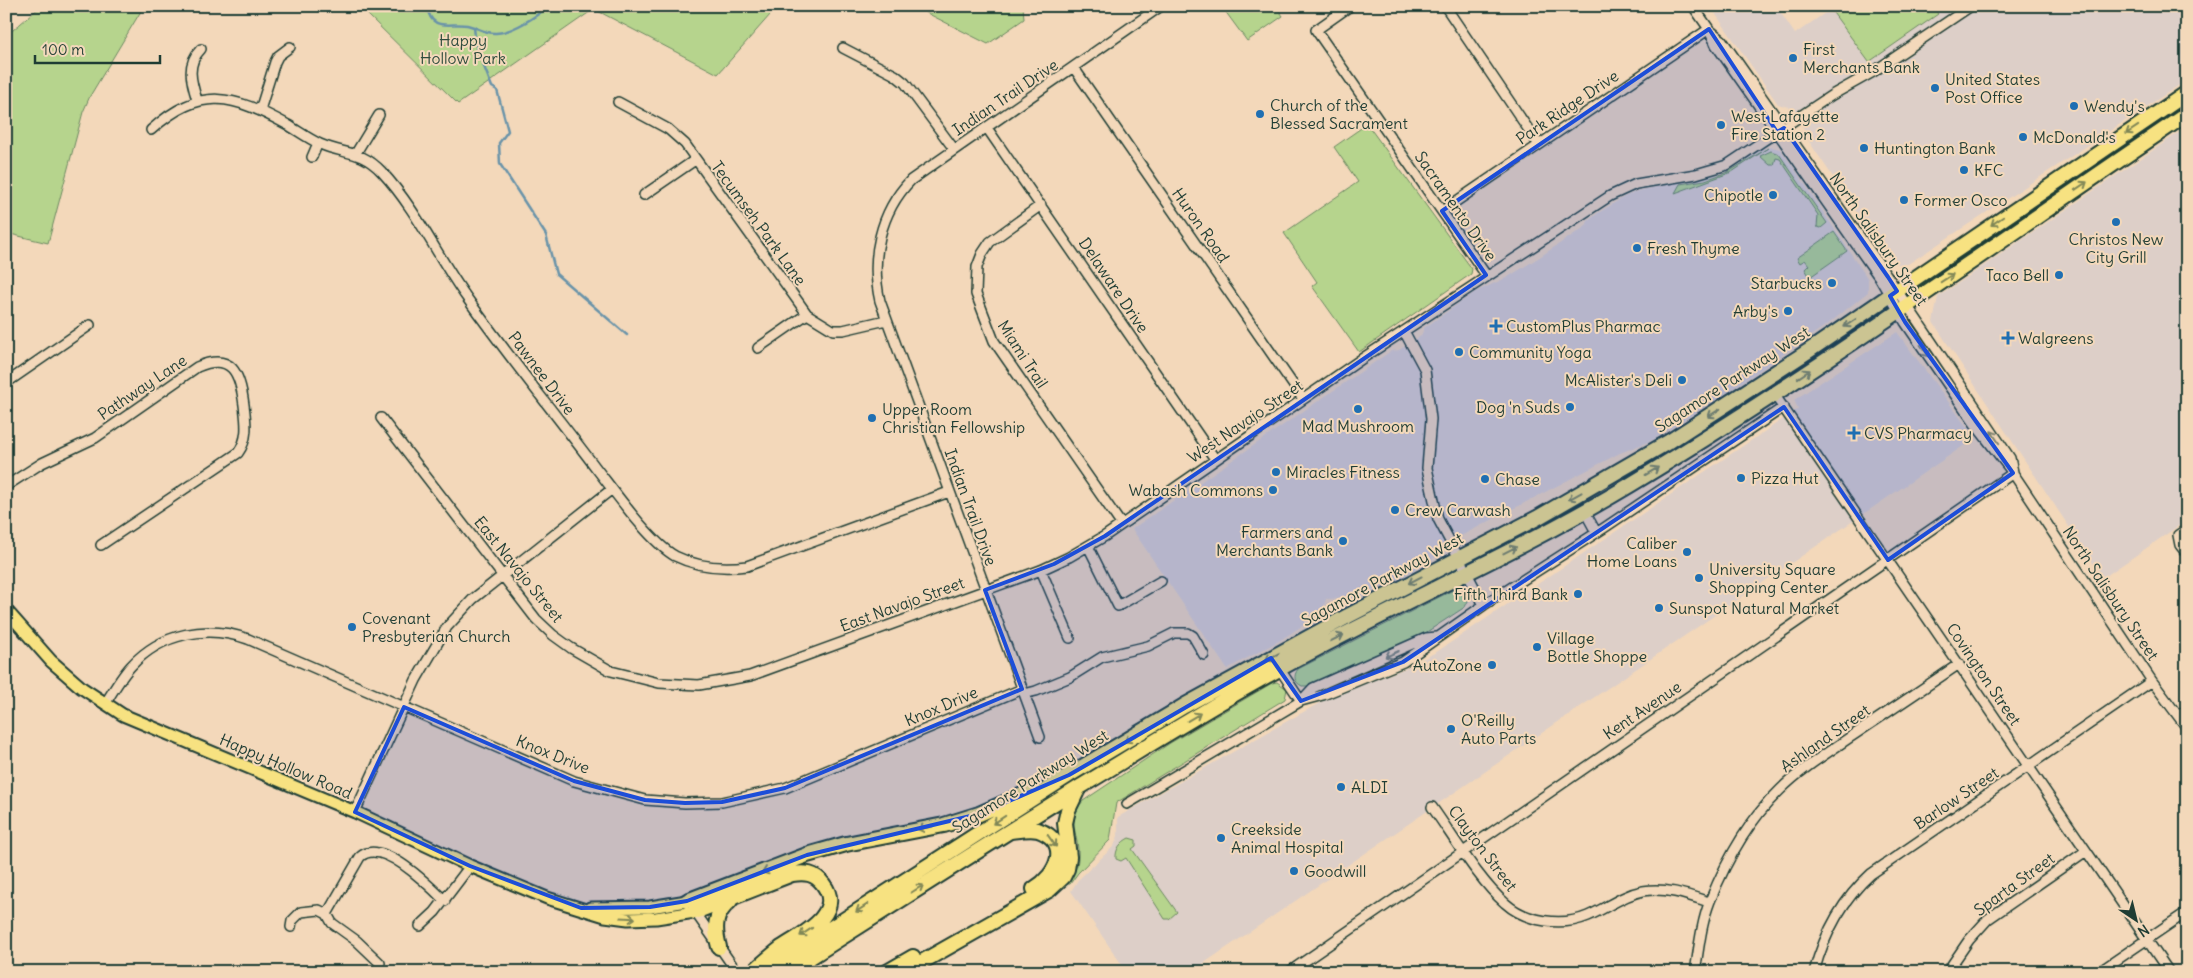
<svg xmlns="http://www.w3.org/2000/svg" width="2193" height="978" font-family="Delius,sans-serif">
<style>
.built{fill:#ddcfc8}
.green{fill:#b6d48d;stroke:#6a8860}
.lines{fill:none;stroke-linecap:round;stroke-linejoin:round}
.stream{stroke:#6993a9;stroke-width:2.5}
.minor-casing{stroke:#1f3d34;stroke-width:12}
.major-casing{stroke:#1f3d34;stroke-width:15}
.highway-casing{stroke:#1f3d34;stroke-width:18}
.minor{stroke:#f3d8ba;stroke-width:9}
.major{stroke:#f7e281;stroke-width:11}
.highway{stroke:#f7e281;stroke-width:14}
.oneway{stroke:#808757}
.oneway2{stroke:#7e8370}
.marked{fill:#1d4ed8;fill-opacity:0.2;stroke:#1d4ed8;stroke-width:4;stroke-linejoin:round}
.poi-dot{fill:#1f6fb2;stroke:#f3d8ba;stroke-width:2}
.labels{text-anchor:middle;stroke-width:4;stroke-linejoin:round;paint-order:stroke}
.park-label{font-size:16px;fill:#2e4c3d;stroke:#f3d8ba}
.poi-label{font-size:16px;fill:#1f3d34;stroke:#f3d8ba;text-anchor:start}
.street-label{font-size:16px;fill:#1f3d34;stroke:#f3d8ba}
</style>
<rect width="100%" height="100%" fill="#f3d8ba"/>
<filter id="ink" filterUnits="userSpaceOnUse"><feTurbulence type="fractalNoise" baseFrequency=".02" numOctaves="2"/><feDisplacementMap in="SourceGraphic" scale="10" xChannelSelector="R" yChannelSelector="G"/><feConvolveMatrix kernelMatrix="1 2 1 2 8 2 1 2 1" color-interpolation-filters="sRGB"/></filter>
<g filter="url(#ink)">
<path class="built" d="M1710 6H1776L1795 34 1835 6H2187V80L1908 264H1898L1889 260 1804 134V129L1788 107 1778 104Z
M2187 127V520L2103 578 1933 322 1938 297Z
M1772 147 1780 149 1794 168 1868 279V292L1831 322 1728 392 1653 440 1620 453 1436 549 1437 556 1398 579 1354 598 1326 599 1324 607 1319 615 1279 641 1227 669 1132 529 1391 351 1399 350 1421 336 1424 328 1475 292 1508 277 1538 258 1586 226 1588 221 1598 213 1624 197 1637 191 1724 173 1762 149Z
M1897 332 1975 438 1191 972H1127L1071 891 1078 880 1114 846 1118 836V817L1330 697 1406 668 1438 651 1798 409 1794 400Z"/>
<path class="green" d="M41 6H144L90 96 83 112 48 243 6 233V36Z
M359 6H778L718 74 594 9 458 104Z
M913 6H1023L1024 19 988 44Z
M1232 6H1276L1283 16 1247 41 1225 11Z
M1835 6H1933L1938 14 1869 62 1831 10Z
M1367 124 1472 269 1471 274 1359 352 1312 286 1317 282 1284 233 1358 182 1334 147Z
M1768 148 1732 172 1675 193 1680 184 1705 180 1728 172Z
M1771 151 1779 154 1827 223 1821 228 1817 227 1818 215 1780 159 1776 158 1774 165H1770L1760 156Z
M1834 232 1847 251 1810 277 1805 269 1809 265 1805 260 1800 263 1797 258Z
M1455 589H1460L1467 594 1468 601 1465 607 1416 639 1310 686H1302C1294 682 1293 676 1298 669Z
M1277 682 1287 689 1285 699 1116 803 1110 840 1078 873 1070 884H1067C1072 876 1078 868 1078 858 1080 835 1065 822 1083 801L1170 743 1272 683Z
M1129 838 1136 840V846L1132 849 1177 912 1169 919H1165L1126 858 1121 861 1116 859C1115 849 1121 842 1129 838Z"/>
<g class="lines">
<path class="stream" d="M427 6C431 33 450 22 467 25 476 27 487 34 496 33 513 32 536 17 548 6
M474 27 476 46 492 87 497 90 508 131 499 143 500 164 546 235 556 274 627 335"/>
<g class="minor-casing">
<path id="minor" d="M1350 6 1316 30 1486 275
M1445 6 1539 145
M1693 6 1709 29 1716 45 1879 277 1905 322 1975 424 2013 473 2152 681 2187 728
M1711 31 1722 40 1888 277 2010 458 2013 472
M843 48 895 75 905 83 954 149
M1074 68 1303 399
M197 100C191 81 186 64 201 49
M618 102 668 129 685 144 807 314 833 330H843L886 320
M260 110 275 62 278 56 290 47
M987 128 1215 459
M151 130C201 85 233 95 288 125 298 131 309 139 320 144 345 155 360 149 382 172 417 210 437 256 467 298 508 356 553 411 596 468 614 491 650 542 675 556 697 567 722 569 747 566L949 492
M356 153 379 115
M312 157 318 143
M644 195 695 160
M1041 205 990 242 982 254 977 267 976 294 994 341 1121 524
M1442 211 1709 29
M1404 331 1425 370 1431 419 1427 468 1438 519 1484 605
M758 348 807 314
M6 383 90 325
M1774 394 2169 972
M381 418 536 619 553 635 571 648 611 671 659 683 699 685 750 676 1041 570 1069 557 1105 536 1363 358 1610 196 1636 184 1696 174 1727 165 1832 95 1873 72 1971 6
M6 486 42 463 95 438 197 367C232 352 240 373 244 405 246 422 249 438 238 453L101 545
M1584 510 1596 532
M2187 529 2178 535 2180 545 2187 554
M1088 546 1118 606 1161 581
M1041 570 1070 638
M1279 668 1301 701
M1024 694 1036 691 1070 677 1102 657 1148 646 1174 633H1188L1193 636 1204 655
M1301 701 1323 695 1403 662 1484 605 1604 528 1784 407
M105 704C113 691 121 677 131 666 161 633 207 624 248 639L574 781 645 800 685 803 722 802 785 788 1022 689
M2178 716 2187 710
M1040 737 880 301C870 258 880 212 911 180L1161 6
M1127 804 1301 701 1313 688 1426 638 1437 637
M1432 807C1453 836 1479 881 1505 903 1526 922 1562 927 1588 916 1607 908 1622 895 1643 891 1666 887 1688 895 1709 902
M355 812 416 680 447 627 473 599 612 489
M693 909 737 972
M420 926 435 912 470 866
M291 927 292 921 301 912 319 910 327 914
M380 963 357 941 332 923 327 914 360 857C381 837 430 886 445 901
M1289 972 2013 473
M1695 972C1699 948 1701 924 1710 901 1726 861 1748 821 1780 790 1801 769 1827 753 1852 736 1888 712 1924 688 1959 664
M1814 972C1824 935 1842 900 1871 874L2152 681
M1947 972 1969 940 1988 919 2086 851
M2099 972 2187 912"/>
</g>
<g class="major-casing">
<path id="major" d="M6 610 51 661 82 688 123 715 355 812 470 866 547 898 605 916 628 919 656 918 695 912
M590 908 650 907 687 901"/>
</g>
<g class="highway-casing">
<path id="highway" d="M1011 831C1019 830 1031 828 1038 830 1072 842 1058 875 1034 889
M687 901 807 855 846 844 944 825 979 814 1034 790
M695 912 792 874C805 872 815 873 823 884 846 914 799 936 780 949 771 956 762 964 753 972
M719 947C714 928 714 914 730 901
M763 972 1069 775 1184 706 1348 616 1537 518 1670 441 1810 350 2187 93
M787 972C884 910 982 848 1080 787 1146 747 1211 706 1279 669 1395 605 1517 553 1630 485 1821 370 2002 239 2187 114
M887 972 913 957
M904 972 1049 890 1063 877 1067 869 1069 857 1065 823 1068 810 1078 789"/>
</g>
<use href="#minor" class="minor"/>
<use href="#major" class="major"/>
<use href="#highway" class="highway"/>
</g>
<defs><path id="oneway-shaft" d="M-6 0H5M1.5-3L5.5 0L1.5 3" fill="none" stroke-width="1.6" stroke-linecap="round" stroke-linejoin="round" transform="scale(1.25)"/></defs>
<g class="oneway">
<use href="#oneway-shaft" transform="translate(2132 130) rotate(146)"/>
<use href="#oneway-shaft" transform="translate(2081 186) rotate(-34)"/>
<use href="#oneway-shaft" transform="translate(1997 221) rotate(145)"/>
<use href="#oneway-shaft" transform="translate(1947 278) rotate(-33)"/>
<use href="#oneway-shaft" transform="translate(1850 323) rotate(146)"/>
<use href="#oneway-shaft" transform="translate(1804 374) rotate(-34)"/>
<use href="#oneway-shaft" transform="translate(1714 413) rotate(147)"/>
<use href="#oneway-shaft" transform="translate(1652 471) rotate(-31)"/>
<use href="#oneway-shaft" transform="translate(1575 496) rotate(151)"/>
<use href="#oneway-shaft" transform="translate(1510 550) rotate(-27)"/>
<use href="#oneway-shaft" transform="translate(1415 580) rotate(152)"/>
<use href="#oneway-shaft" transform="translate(1337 638) rotate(-26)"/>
<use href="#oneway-shaft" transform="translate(1272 657) rotate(151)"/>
<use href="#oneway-shaft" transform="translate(1194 717) rotate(-31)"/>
<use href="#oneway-shaft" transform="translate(1131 738) rotate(149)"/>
<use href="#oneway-shaft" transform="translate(999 820) rotate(147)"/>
<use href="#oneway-shaft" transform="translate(925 828) rotate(169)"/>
<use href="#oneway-shaft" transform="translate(1052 841) rotate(54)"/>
<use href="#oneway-shaft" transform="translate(769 870) rotate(159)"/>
<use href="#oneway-shaft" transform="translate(917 889) rotate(-32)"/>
<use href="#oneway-shaft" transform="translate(862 908) rotate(147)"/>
<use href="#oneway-shaft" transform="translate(628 918) rotate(3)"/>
<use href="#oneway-shaft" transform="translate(806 932) rotate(146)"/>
</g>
<g class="oneway2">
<use href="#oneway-shaft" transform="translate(1925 351) rotate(55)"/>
<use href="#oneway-shaft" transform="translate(1995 437) rotate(-124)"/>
<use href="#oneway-shaft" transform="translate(1392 654) rotate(156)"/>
</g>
</g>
<path class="marked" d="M1709 29 1777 132 1784 128 1888 277 1897 291 1890 296 1905 322 2013 473 1888 560 1784 407 1403 662 1301 701 1271 658 1069 775 979 814 807 855 687 901 650 907 581 908 470 866 355 812 404 707 574 781 645 800 685 803 722 802 785 788 1022 689 985 590 1054 564 1105 536 1486 275 1442 211Z"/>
<g class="poi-dot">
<circle cx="1793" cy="58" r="5"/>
<circle cx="1935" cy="88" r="5"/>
<circle cx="2074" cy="106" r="5"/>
<circle cx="1260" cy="114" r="5"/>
<circle cx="1721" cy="125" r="5"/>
<circle cx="2023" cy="137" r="5"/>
<circle cx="1864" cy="148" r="5"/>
<circle cx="1964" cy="170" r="5"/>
<circle cx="1773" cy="195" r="5"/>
<circle cx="1904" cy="200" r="5"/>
<circle cx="2116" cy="222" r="5"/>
<circle cx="1637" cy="248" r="5"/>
<circle cx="2059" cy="275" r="5"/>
<circle cx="1832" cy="283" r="5"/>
<circle cx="1788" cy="311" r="5"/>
<path d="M1493.5 318.5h5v5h5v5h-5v5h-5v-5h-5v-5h5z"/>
<path d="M2005.5 330.5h5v5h5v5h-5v5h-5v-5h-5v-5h5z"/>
<circle cx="1459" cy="352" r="5"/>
<circle cx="1682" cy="380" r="5"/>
<circle cx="1570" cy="407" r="5"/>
<circle cx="1358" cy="409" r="5"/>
<circle cx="872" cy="418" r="5"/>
<path d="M1851.5 425.5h5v5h5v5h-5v5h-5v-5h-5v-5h5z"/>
<circle cx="1276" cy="472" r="5"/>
<circle cx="1741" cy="478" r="5"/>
<circle cx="1485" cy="479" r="5"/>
<circle cx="1273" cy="490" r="5"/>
<circle cx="1395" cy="510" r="5"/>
<circle cx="1343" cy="541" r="5"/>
<circle cx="1687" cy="552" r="5"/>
<circle cx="1699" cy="578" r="5"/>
<circle cx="1578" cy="594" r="5"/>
<circle cx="1659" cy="608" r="5"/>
<circle cx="352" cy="627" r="5"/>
<circle cx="1537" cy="647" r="5"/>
<circle cx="1492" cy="665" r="5"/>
<circle cx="1451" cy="729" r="5"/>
<circle cx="1341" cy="787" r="5"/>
<circle cx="1221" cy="838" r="5"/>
<circle cx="1294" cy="871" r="5"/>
</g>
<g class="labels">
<g class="park-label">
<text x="463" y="46">Happy<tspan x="463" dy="18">Hollow Park</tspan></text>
</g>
<g class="poi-label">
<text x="1803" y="55">First<tspan x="1803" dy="18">Merchants Bank</tspan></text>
<text x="1945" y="85">United States<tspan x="1945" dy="18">Post Office</tspan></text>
<text x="1270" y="111">Church of the<tspan x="1270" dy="18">Blessed Sacrament</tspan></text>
<text x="2084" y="112">Wendy's</text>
<text x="1731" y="122">West Lafayette<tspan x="1731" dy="18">Fire Station 2</tspan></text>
<text x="2033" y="143">McDonald's</text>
<text x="1874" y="154">Huntington Bank</text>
<text x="1974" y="176">KFC</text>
<text x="1763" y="201" text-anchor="end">Chipotle</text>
<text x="1914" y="206">Former Osco</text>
<text x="2116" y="245" text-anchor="middle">Christos New<tspan x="2116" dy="18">City Grill</tspan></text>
<text x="1647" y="254">Fresh Thyme</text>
<text x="2049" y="281" text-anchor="end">Taco Bell</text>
<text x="1822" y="289" text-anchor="end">Starbucks</text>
<text x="1778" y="317" text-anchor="end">Arby's</text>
<text x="1506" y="332">CustomPlus Pharmac</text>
<text x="2018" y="344">Walgreens</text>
<text x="1469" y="358">Community Yoga</text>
<text x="1672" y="386" text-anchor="end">McAlister's Deli</text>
<text x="1560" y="413" text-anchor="end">Dog 'n Suds</text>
<text x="882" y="415">Upper Room<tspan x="882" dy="18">Christian Fellowship</tspan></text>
<text x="1358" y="432" text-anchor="middle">Mad Mushroom</text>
<text x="1864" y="439">CVS Pharmacy</text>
<text x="1286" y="478">Miracles Fitness</text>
<text x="1751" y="484">Pizza Hut</text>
<text x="1495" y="485">Chase</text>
<text x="1263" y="496" text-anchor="end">Wabash Commons</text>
<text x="1405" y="516">Crew Carwash</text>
<text x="1333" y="538" text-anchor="end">Farmers and<tspan x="1333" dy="18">Merchants Bank</tspan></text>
<text x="1677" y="549" text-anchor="end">Caliber<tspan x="1677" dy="18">Home Loans</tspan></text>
<text x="1709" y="575">University Square<tspan x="1709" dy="18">Shopping Center</tspan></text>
<text x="1568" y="600" text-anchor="end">Fifth Third Bank</text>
<text x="1669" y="614">Sunspot Natural Market</text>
<text x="362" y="624">Covenant<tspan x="362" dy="18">Presbyterian Church</tspan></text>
<text x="1547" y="644">Village<tspan x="1547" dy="18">Bottle Shoppe</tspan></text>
<text x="1482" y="671" text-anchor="end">AutoZone</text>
<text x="1461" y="726">O'Reilly<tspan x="1461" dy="18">Auto Parts</tspan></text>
<text x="1351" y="793">ALDI</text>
<text x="1231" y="835">Creekside<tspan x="1231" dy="18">Animal Hospital</tspan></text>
<text x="1304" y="877">Goodwill</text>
</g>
<g class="street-label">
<text transform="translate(1005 97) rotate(-34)" y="6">Indian Trail Drive</text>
<text transform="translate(1567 107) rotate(-34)" y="6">Park Ridge Drive</text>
<text transform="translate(1456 206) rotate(55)" y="6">Sacramento Drive</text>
<text transform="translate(759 223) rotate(54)" y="6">Tecumseh Park Lane</text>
<text transform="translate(1201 225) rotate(55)" y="6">Huron Road</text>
<text transform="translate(1879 239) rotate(55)" y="6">North Salisbury Street</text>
<text transform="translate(1114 285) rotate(56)" y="6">Delaware Drive</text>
<text transform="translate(1023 354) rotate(57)" y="6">Miami Trail</text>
<text transform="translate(542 373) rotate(53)" y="6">Pawnee Drive</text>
<text transform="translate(1732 379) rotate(-33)" y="6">Sagamore Parkway West</text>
<text transform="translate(142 387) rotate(-34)" y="6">Pathway Lane</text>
<text transform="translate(1245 421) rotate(-34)" y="6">West Navajo Street</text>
<text transform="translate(971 507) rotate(70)" y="6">Indian Trail Drive</text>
<text transform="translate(519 569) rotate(51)" y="6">East Navajo Street</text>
<text transform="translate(1382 579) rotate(-28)" y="6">Sagamore Parkway West</text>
<text transform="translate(2111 593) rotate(56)" y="6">North Salisbury Street</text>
<text transform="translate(902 604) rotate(-20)" y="6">East Navajo Street</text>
<text transform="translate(1984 674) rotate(56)" y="6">Covington Street</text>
<text transform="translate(941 706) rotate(-23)" y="6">Knox Drive</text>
<text transform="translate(1642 710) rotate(-34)" y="6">Kent Avenue</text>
<text transform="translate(1825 738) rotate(-35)" y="6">Ashland Street</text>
<text transform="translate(553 754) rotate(22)" y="6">Knox Drive</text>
<text transform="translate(286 766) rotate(23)" y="6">Happy Hollow Road</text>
<text transform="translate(1030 781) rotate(-32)" y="6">Sagamore Parkway West</text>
<text transform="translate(1956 798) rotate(-34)" y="6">Barlow Street</text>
<text transform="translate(1483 848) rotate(53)" y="6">Clayton Street</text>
<text transform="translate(2014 884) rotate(-36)" y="6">Sparta Street</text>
</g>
</g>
<rect width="2193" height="978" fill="none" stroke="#f3d8ba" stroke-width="25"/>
<rect x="12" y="12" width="2168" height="953" fill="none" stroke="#1f3d34" stroke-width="2" filter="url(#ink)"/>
<g transform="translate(2136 920) rotate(145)" stroke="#f3d8ba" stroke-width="4" paint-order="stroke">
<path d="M0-4L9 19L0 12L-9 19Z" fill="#1f3d34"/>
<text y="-8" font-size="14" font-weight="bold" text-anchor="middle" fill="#1f3d34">N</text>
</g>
<path d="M35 55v8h125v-8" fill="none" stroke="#1f3d34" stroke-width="2.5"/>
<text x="42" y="55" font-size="15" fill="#1f3d34" stroke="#f3d8ba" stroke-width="4" paint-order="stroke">100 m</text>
</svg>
